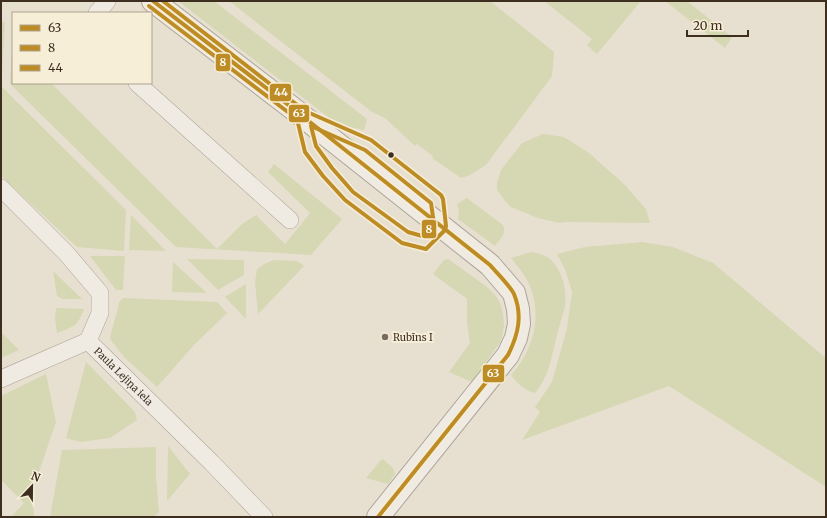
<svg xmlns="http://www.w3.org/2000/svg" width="827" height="518" font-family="Merriweather,serif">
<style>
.green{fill:#d6d7b3}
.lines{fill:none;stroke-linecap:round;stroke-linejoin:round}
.minor-casing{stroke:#ada599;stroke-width:18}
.tertiary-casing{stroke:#ada599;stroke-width:24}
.minor{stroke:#efebe3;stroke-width:17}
.tertiary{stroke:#efebe3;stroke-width:22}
.bus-1-casing{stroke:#f7eed8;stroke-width:7}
.bus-2-casing{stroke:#f7eed8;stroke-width:7}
.bus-3-casing{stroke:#f7eed8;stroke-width:7}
.bus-1{stroke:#bd8c25;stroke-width:4}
.bus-2{stroke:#bd8c25;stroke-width:4}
.bus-3{stroke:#bd8c25;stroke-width:4}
.bus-dot{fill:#3d2e20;stroke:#f7eed8;stroke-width:1.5}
.poi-dot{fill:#786c5e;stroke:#f7eed8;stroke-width:1.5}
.labels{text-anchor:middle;stroke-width:4;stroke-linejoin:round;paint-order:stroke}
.poi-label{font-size:10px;fill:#3d2e20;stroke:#f7eed8;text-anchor:start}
.street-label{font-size:10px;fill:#3d2e20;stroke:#f7eed8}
.line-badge{stroke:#f7eed8;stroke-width:1.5}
.badge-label{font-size:11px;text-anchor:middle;font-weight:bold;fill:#fff}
</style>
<rect width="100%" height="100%" fill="#e7e0d1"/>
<path class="green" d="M178 1H214L367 119 364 130 337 124Z
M229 1H490L554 52 552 76 538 95 486 165 470 175 461 178 432 158 433 156 417 144 415 146 385 118 372 112Z
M544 1H641L597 54 587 45 592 39Z
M665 1H687L732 37 725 48Z
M1 22H5L2 72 1 71Z
M13 48V83H51L217 249 242 224 256 215 285 244 310 213 268 172 274 164 342 219 311 255 176 247 10 84 12 49Z
M1 86 126 210 124 251 77 247 1 176Z
M543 134 564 137 589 153 624 184 646 209 650 223 566 222 559 223 538 218 511 207 506 202 497 190V183L501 170 522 143Z
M467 198 503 225C507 234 500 239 495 246L458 219 459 211 457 204Z
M131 215 166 251 129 250Z
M642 242 673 247 713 263 826 358V487L669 386 522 440 540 412 535 407 552 382 567 328 572 292 565 269 557 254 585 247Z
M531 252C535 253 539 253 543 255 560 261 568 289 565 306 563 316 559 325 557 335 552 355 549 377 535 393 523 390 518 384 511 375 532 352 542 319 531 289 527 277 519 268 511 258Z
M90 256H125L123 290H116Z
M187 259 244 260V275L218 290Z
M448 259 486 286 496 296 500 303 503 313 504 327 501 341 472 382 449 372 470 343 467 322V299L433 274 444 260Z
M274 260 297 261 304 266 258 314 255 282 257 269 266 263Z
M173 262 207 293 172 292Z
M53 271 82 299H62L57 296Z
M246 284V319L225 297Z
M123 298 217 302 227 313 194 345 157 387 124 357 110 339C112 326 117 315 119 302Z
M56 308 84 309C77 327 75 326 57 333L55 318Z
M1 332 19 350 1 358Z
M86 362 135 412 137 420 110 438 81 442 66 438Z
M46 374 56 422 30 498 34 511V517H11L24 503 1 480V396Z
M168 446 190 474 167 501Z
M156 447V477L159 512 154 517H50L62 450Z
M383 459 393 468 395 474 388 484 366 478 380 461Z"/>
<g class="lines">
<g class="minor-casing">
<g id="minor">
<path d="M97 13 107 1"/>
<path d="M137 83 290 220"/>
<path id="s1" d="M1 188 66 253 100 293V313L88 341 212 463 264 517"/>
<path d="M1 379 88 341"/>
</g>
</g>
<g class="tertiary-casing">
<path id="tertiary" d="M153 1 291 107 490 265 514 293 518 309 519 324 516 338 508 355 378 517"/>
</g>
<use href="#minor" class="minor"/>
<use href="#tertiary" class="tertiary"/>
<g class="bus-1-casing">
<path id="bus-1" d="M153 1 291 107 490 265C496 272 511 287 514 294 523 316 518 335 508 355L378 517"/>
</g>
<g class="bus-2-casing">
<path id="bus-2" d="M149 6 297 119
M311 126 365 150 431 203 434 224 422 236 408 232 353 192 332 168 316 146Z"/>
</g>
<g class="bus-3-casing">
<path id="bus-3" d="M163 1 305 111 371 140 441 195 443 199 446 226 445 230 426 249 402 243 345 200 323 176 305 152 297 119"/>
</g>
<use href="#bus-1" class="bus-1"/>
<use href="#bus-2" class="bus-2"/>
<use href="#bus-3" class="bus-3"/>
</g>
<circle class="bus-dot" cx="391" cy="155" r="3.5"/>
<circle class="poi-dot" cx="385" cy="337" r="4"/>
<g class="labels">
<g class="poi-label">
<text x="393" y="341">Rubīns I</text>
</g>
<g class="street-label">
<text dy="4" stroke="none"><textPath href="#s1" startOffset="245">Paula Lejiņa iela</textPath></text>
</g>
</g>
<g class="line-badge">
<rect x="215" y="53" width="16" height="19" rx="4" fill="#bd8c25"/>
<rect x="269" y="83" width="23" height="19" rx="4" fill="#bd8c25"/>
<rect x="288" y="104" width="22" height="19" rx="4" fill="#bd8c25"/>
<rect x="421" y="219" width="16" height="20" rx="4" fill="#bd8c25"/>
<rect x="482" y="364" width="23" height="19" rx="4" fill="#bd8c25"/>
</g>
<g class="badge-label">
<text x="223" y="66">8</text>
<text x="281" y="96">44</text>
<text x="299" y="117">63</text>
<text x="429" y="233">8</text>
<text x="493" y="377">63</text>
</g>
<rect width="827" height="518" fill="none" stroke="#3d2e20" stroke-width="4"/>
<rect x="12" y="12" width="140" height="72" fill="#f7eed8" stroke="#ada18e"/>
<rect x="20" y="25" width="20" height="6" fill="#bd8c25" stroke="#ada18e"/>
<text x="48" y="32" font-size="12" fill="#3d2e20">63</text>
<rect x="20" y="45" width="20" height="6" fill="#bd8c25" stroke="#ada18e"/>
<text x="48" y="52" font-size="12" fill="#3d2e20">8</text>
<rect x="20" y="65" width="20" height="6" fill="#bd8c25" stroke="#ada18e"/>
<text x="48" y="72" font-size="12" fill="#3d2e20">44</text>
<g transform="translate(32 486) rotate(22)" stroke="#f7eed8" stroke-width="3" paint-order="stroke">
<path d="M0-3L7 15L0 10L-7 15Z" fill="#3d2e20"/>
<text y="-6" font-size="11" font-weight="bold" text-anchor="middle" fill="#3d2e20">N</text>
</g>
<path d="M687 30v6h61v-6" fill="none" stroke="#3d2e20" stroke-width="2"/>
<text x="693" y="30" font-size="12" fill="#3d2e20" stroke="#f7eed8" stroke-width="3" paint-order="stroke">20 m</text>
</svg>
